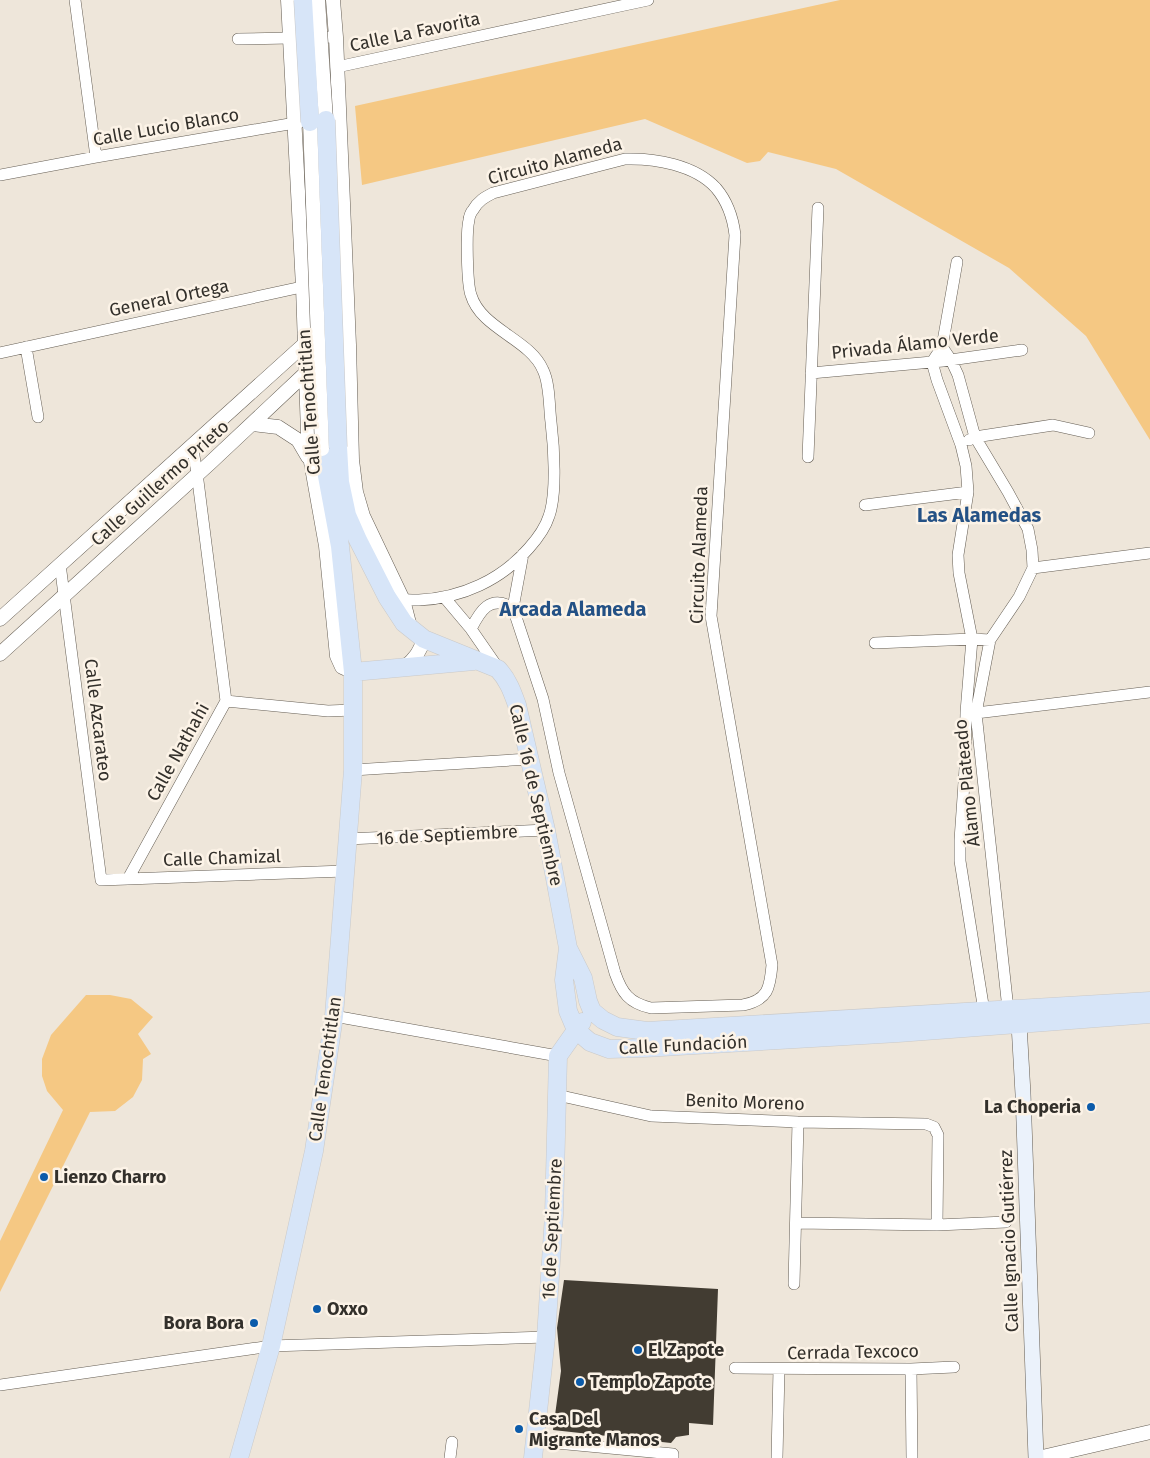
<svg xmlns="http://www.w3.org/2000/svg" width="1150" height="1458" font-family="'Fira Sans',sans-serif">
<style>
.green{fill:#f5c883}
.building{fill:#423c32}
.lines{fill:none;stroke-linecap:round;stroke-linejoin:round}
.minor-casing{stroke:#655e54;stroke-width:12}
.tertiary-casing{stroke:#655e54;stroke-width:15}
.secondary-casing{stroke:#655e54;stroke-width:16}
.primary-casing{stroke:#cac9c8;stroke-width:19}
.minor{stroke:#fff;stroke-width:11}
.tertiary{stroke:#fff;stroke-width:14}
.secondary{stroke:#ebf2fb;stroke-width:15}
.primary{stroke:#d7e5f8;stroke-width:18}
.tertiary-bridge-casing{stroke:#655e54;stroke-width:15;stroke-linecap:butt}
.primary-bridge-casing{stroke:#cac9c8;stroke-width:19;stroke-linecap:butt}
.tertiary-bridge{stroke:#fff;stroke-width:14}
.primary-bridge{stroke:#d7e5f8;stroke-width:18}
.poi-dot{fill:#0b5baa;stroke:#fcf3e7;stroke-width:2}
.labels{text-anchor:middle;stroke-width:5;stroke-linejoin:round;paint-order:stroke}
.street-label{font-size:18px;fill:#33302b;stroke:#fcf3e7}
.poi-label{font-size:18px;font-weight:bold;fill:#33302b;stroke:#fcf3e7;text-anchor:start}
.quarter-label{font-size:20px;font-weight:bold;fill:#245185;stroke:#fcf3e7}
</style>
<rect width="100%" height="100%" fill="#eee6da"/>
<path class="green" d="M840 0H1150V440L1086 336 1009 268 836 169 768 152 760 161 747 163 645 119 362 185 355 106Z
M86 995H110L131 999 153 1017 138 1034 151 1054 143 1059 142 1080 133 1097 115 1111 90 1112 0 1292V1241L63 1110 47 1091 42 1076V1059L51 1035Z"/>
<path class="building" d="M564 1280 718 1289 713 1425 689 1423V1435L676 1437 671 1443 553 1430 561 1371 557 1328Z"/>
<g class="lines">
<g class="minor-casing">
<path id="minor" d="M75 0 96 157
M238 39 336 37
M337 67 648 0
M0 175 96 157 301 122
M957 262 942 347 932 362 937 380 961 445 966 466 968 492 958 555 959 573 972 639 966 712 965 769 960 840V861L984 1011
M26 347 38 417
M942 347 951 360 958 375 975 437 1008 492 1028 529 1032 550 1033 568 1019 597 990 640 976 713 1008 1009
M0 353 311 285
M811 373 943 361 1022 350
M969 440 975 437 1053 425 1089 433
M192 445 197 473 226 701
M808 457 818 208
M865 505 968 492
M60 564 101 880 345 871
M1033 568 1150 553
M444 597 471 629
M397 599C404 600 412 600 419 600 462 598 501 580 529 548 537 539 545 529 549 516 557 494 554 447 551 422 549 407 550 384 543 370 530 339 481 329 471 295 467 284 466 231 469 220 469 217 471 212 473 210 478 201 485 197 493 193L625 159C655 158 695 165 716 188 727 201 733 218 735 235L711 616 772 965C770 988 768 1000 743 1005L651 1008C629 1003 622 993 615 973L559 773 543 699 513 608 523 554
M875 643 972 639 990 640
M498 668 471 629C480 611 490 594 513 608
M226 701 328 711 353 710
M970 713H976L1150 692
M353 770 529 759
M347 839 546 830
M128 879 226 701
M334 1016 558 1056
M557 1095 651 1116 798 1122 926 1124 934 1127 938 1135 937 1225
M796 1223 937 1225 1006 1222
M794 1284 798 1122
M735 1368 911 1369 954 1367
M911 1369 912 1458
M0 1385 271 1346 546 1337
M535 1441 673 1454V1458
M450 1458 452 1442
M777 1458 779 1369"/>
</g>
<g class="tertiary-casing">
<path id="tertiary" d="M288 0 303 287 308 433 311 462 326 546 337 656 342 667 353 672
M333 0 336 37 349 345 352 460 356 492 363 516 403 600 410 627
M252 424 278 427 298 440 308 457
M0 619 308 341
M0 654 210 463 309 370
M404 667C415 660 420 651 424 639
M1038 1458 1150 1432"/>
</g>
<g class="secondary-casing">
<path id="secondary" d="M1019 1024 1023 1094 1036 1458"/>
</g>
<g class="primary-casing">
<path id="primary" d="M338 447 340 482 347 515 358 540 387 597 404 623 424 639 498 669C508 680 512 691 517 705L546 830 568 948 583 978 588 1001 592 1011 603 1020 617 1027 647 1031 1150 1001
M353 672 474 661
M568 948 564 980 568 1011 576 1030 590 1042 609 1049 644 1048 898 1033 1150 1014
M239 1458 271 1346 314 1151 334 1016 353 770V672L340 546 322 449
M533 1458 546 1337 554 1215 558 1056 582 1022"/>
</g>
<use href="#minor" class="minor"/>
<use href="#tertiary" class="tertiary"/>
<use href="#secondary" class="secondary"/>
<use href="#primary" class="primary"/>
<g class="tertiary-bridge-casing">
<path id="tertiary-bridge" d="M318 0 326 120
M310 122 322 449"/>
</g>
<g class="primary-bridge-casing">
<path id="primary-bridge" d="M303 0 310 122
M326 120 338 447"/>
</g>
<use href="#tertiary-bridge" class="tertiary-bridge"/>
<use href="#primary-bridge" class="primary-bridge"/>
</g>
<g class="poi-dot">
<circle cx="1091" cy="1107" r="5"/>
<circle cx="44" cy="1177" r="5"/>
<circle cx="317" cy="1309" r="5"/>
<circle cx="254" cy="1323" r="5"/>
<circle cx="638" cy="1350" r="5"/>
<circle cx="580" cy="1382" r="5"/>
<circle cx="519" cy="1429" r="5"/>
</g>
<g class="labels">
<g class="street-label">
<text transform="translate(415 32) rotate(-12)" y="6">Calle La Favorita</text>
<text transform="translate(166 127) rotate(-10)" y="6">Calle Lucio Blanco</text>
<text transform="translate(555 161) rotate(-15)" y="6">Circuito Alameda</text>
<text transform="translate(169 298) rotate(-12)" y="6">General Ortega</text>
<text transform="translate(915 344) rotate(-6)" y="6">Privada Álamo Verde</text>
<text transform="translate(309 402) rotate(-94)" y="6">Calle Tenochtitlan</text>
<text transform="translate(160 483) rotate(-42)" y="6">Calle Guillermo Prieto</text>
<text transform="translate(699 555) rotate(-88)" y="6">Circuito Alameda</text>
<text transform="translate(98 720) rotate(83)" y="6">Calle Azcarateo</text>
<text transform="translate(178 752) rotate(-61)" y="6">Calle Nathahi</text>
<text transform="translate(967 783) rotate(-96)" y="6">Álamo Plateado</text>
<text transform="translate(536 795) rotate(77)" y="6">Calle 16 de Septiembre</text>
<text transform="translate(447 835) rotate(-3)" y="6">16 de Septiembre</text>
<text transform="translate(222 858) rotate(-2)" y="6">Calle Chamizal</text>
<text transform="translate(683 1045) rotate(-3)" y="6">Calle Fundación</text>
<text transform="translate(325 1069) rotate(-82)" y="6">Calle Tenochtitlan</text>
<text transform="translate(745 1102) rotate(2)" y="6">Benito Moreno</text>
<text transform="translate(552 1229) rotate(-87)" y="6">16 de Septiembre</text>
<text transform="translate(1009 1241) rotate(-92)" y="6">Calle Ignacio Gutiérrez</text>
<text transform="translate(853 1352) rotate(-1)" y="6">Cerrada Texcoco</text>
</g>
<g class="poi-label">
<text x="1081" y="1113" text-anchor="end">La Choperia</text>
<text x="54" y="1183">Lienzo Charro</text>
<text x="327" y="1315">Oxxo</text>
<text x="244" y="1329" text-anchor="end">Bora Bora</text>
<text x="648" y="1356">El Zapote</text>
<text x="590" y="1388">Templo Zapote</text>
<text x="529" y="1425">Casa Del<tspan x="529" dy="21">Migrante Manos</tspan></text>
</g>
<g class="quarter-label">
<text x="979" y="522">Las Alamedas</text>
<text x="573" y="616">Arcada Alameda</text>
</g>
</g>
</svg>
